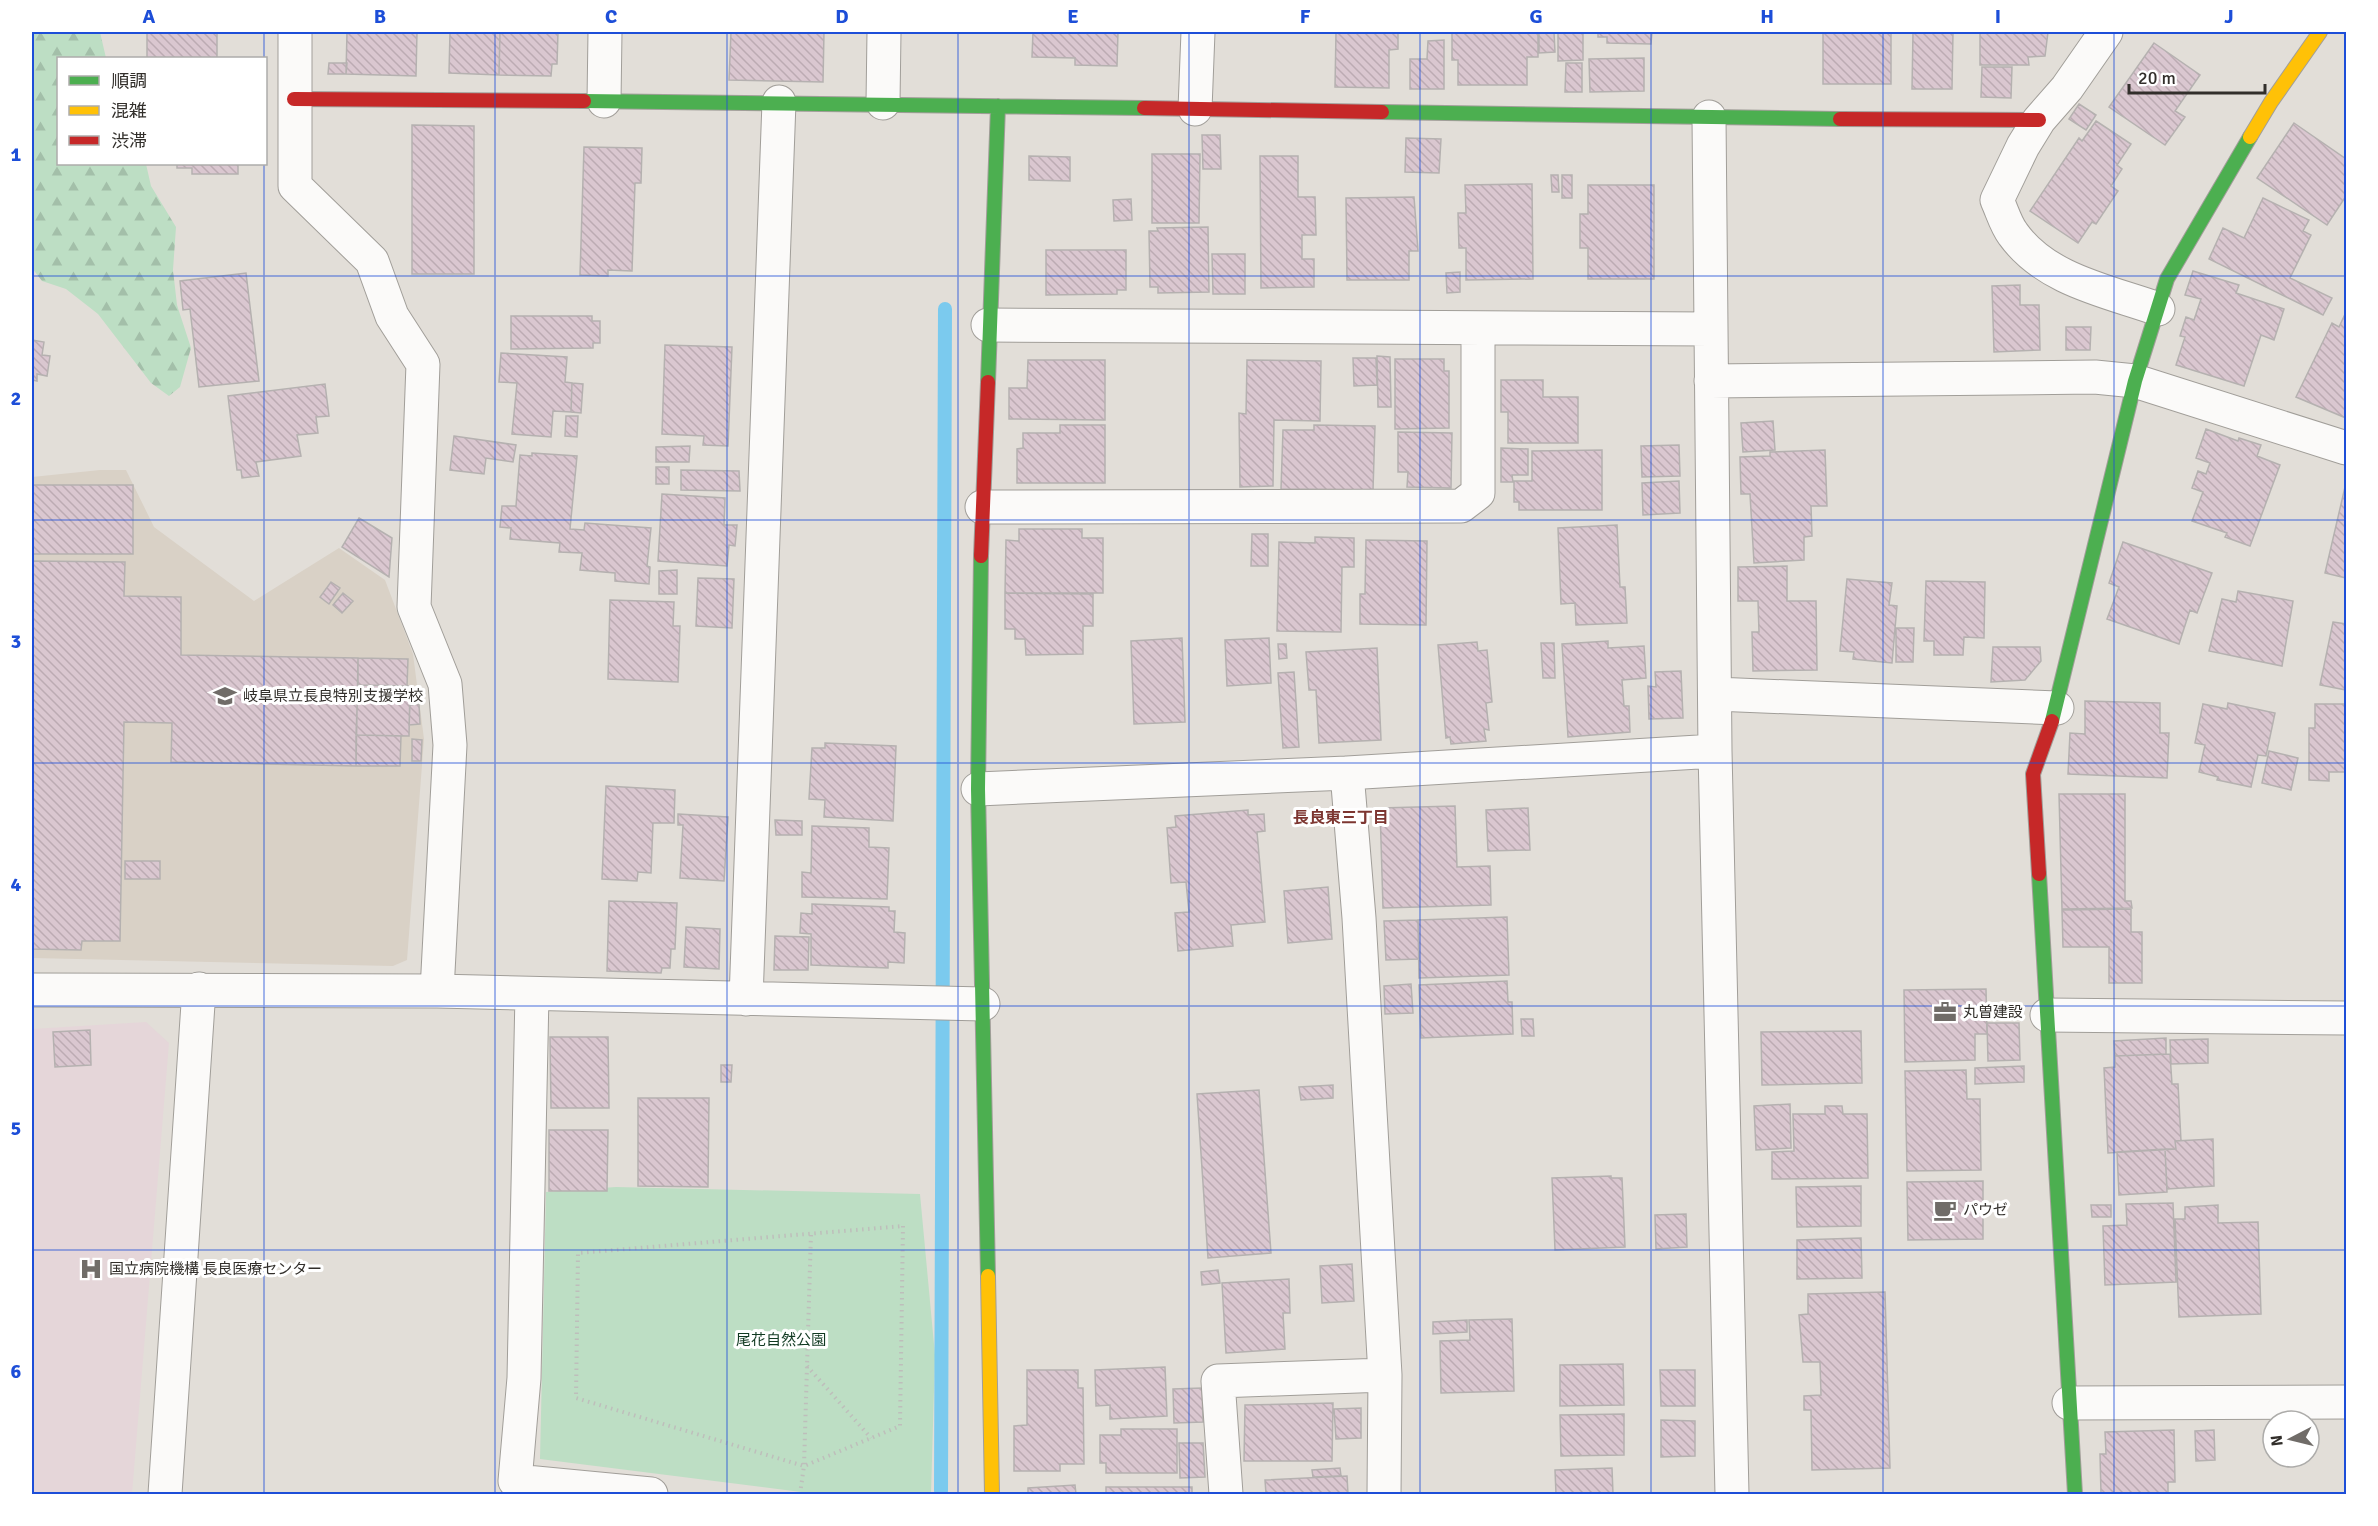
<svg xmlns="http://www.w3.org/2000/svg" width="2378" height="1526" font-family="Signika,'Noto Sans JP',sans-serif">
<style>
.built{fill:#d9d1c6}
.medical{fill:#e5d6d9}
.green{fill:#bddec4}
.forest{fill:url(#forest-firs)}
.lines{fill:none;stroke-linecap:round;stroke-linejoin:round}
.stream{stroke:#7bcaee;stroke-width:14}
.building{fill:url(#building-back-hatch);stroke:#b5b1b0;stroke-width:1.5}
.street-casing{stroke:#a19e99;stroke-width:35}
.fast-casing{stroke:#a19e99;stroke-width:16}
.slow-casing{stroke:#a19e99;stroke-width:16}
.jam-casing{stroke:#a19e99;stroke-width:16}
.path{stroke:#bebebb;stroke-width:4;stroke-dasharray:1.5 4.5;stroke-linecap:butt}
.street{stroke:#fbfaf9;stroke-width:33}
.fast{stroke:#4caf50;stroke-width:14}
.slow{stroke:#ffc107;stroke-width:14}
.jam{stroke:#c62828;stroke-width:14}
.grid{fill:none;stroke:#1d4ed8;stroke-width:1.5;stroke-opacity:0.55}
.labels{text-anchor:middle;stroke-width:6;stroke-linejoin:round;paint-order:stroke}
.poi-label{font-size:15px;fill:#322f2b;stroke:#fff;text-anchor:start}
.park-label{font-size:15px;fill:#113a22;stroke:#fff}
.neighbourhood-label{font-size:16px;font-weight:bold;fill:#7d3631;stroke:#fff}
.neatline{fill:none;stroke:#1d4ed8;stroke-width:2}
.grid-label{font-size:20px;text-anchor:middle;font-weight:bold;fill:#1d4ed8}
</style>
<defs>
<pattern id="forest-firs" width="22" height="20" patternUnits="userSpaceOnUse" patternTransform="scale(1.5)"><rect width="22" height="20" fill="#bddec4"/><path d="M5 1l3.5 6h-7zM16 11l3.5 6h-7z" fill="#a3bfa9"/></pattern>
<pattern id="building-back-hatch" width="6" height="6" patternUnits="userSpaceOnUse" patternTransform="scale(1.5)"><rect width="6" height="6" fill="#dac7d0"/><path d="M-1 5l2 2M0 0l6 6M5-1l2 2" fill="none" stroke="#bcabb3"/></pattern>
</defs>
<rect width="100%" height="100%" fill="#e2ded8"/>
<path class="built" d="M100 470H126L154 527 254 601 339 548 385 580 413 654 424 739 407 960 393 966 32 958V477Z"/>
<path class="medical" d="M146 1022 169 1043 132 1494H32V1029Z"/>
<path class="green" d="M616 1187 920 1194 935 1355 931 1494H817L540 1459 546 1192Z"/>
<path class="forest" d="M32 32H100L106 58H58V164H146L151 186 176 227 173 270 177 305 191 348 180 387 169 396 151 383 98 314 66 289 42 281 32 268Z"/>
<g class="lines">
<path class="stream" d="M941 1491 945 309"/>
</g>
<path class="building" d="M147 32H217V58H147Z
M347 32H417L416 76 346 74Z
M450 32H500L499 75 449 73Z
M500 32H558L557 64H552L551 76 499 75Z
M731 32H824L823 82 729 80Z
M1033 32H1118L1117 66 1075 65V58L1032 57Z
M1336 32H1398V49L1389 50V88L1335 87Z
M1452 32H1538V57H1527V85H1458V60H1452Z
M1539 32H1554L1555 52 1539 53Z
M1558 32H1583V60L1558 61Z
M1598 32H1652L1651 44 1607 43V37H1598Z
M1823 32H1891V84H1823Z
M1913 32H1953L1952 89H1912Z
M1980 32H2048L2045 56 2028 57 2029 65H1980Z
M1444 40V89H1410V59H1427L1428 41Z
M2154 43 2200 75 2175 111 2185 117 2165 145 2109 107Z
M1644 58V91L1590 92 1589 59Z
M329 63H347L346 74H328Z
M1566 63H1582V92H1565Z
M1982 67H2012L2011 98 1981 97Z
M2079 104 2096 115 2086 130 2069 119Z
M2096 121 2131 144 2117 165 2122 169 2111 186 2118 191 2096 224 2092 222 2078 243 2030 211 2079 138 2082 141Z
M2294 123 2346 159V196L2327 225 2257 178Z
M412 125 474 126V274H412Z
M1202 135H1220L1221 169H1203Z
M1406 138 1441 139 1439 173 1405 172Z
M584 147 642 148 641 183H635L632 271 608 270V276L580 275Z
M1152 154H1200L1199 223H1152Z
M1029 156 1070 157V181L1029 180Z
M1260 156H1298V197H1315L1316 235H1302V259H1314V287L1261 288Z
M177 164H238V174H192V168H177Z
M1551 175H1558L1559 192H1552Z
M1562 175H1572V198H1562Z
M1532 184 1533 279 1466 280V248H1459L1458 213H1466L1465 185Z
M1588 185H1654V279H1588V248H1580V214H1588Z
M1414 197 1418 251H1409V280H1347L1346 198Z
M2263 198 2309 220 2303 231 2311 235 2290 278 2332 298 2323 315 2209 259 2223 228 2244 238Z
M1131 199 1132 220 1114 221 1113 200Z
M1208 227 1209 292 1158 293V287H1150L1149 231H1158L1157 228Z
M1046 250H1126V290H1117V294L1046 295Z
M1212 254H1245V294H1213Z
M2193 271 2239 285 2236 293 2284 309 2274 340 2261 335 2244 386 2176 365 2185 337 2180 336 2186 317 2194 320 2201 299 2185 295Z
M1460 272V292L1447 293 1446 273Z
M246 273 259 381 199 387 190 309 183 310 180 281Z
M2020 285V305H2039L2040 350 1994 352 1992 286Z
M2346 312V418L2296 397 2332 323 2339 327Z
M511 316H592V321H600V343H593V348L511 349Z
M2066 327H2091L2090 350H2066Z
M32 340 44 342 42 355 50 356 47 376 37 374V381L32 380Z
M665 345 732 347 728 446 703 445 704 436 662 434Z
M501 353 567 357 565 382 572 383 571 412 553 411 551 437 512 434 517 383 499 382Z
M1377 356 1390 357 1391 407H1378Z
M1353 358H1376L1377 385 1354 386Z
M1395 359H1444V371H1449V428L1395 429Z
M1028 360H1105V420L1009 419V388H1027Z
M1247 360 1321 361 1320 421 1274 420 1273 486 1240 487 1239 413 1246 414Z
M1501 380H1543V397H1578V443H1508V412H1501Z
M572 383 583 384 581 413 571 412Z
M325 384 329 416 316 417 318 433 297 435 301 456 256 462 259 476 242 478 241 470H237L228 396Z
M566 416H578L577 437 565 436Z
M1773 421 1775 450 1743 452 1741 423Z
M1060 425H1105V483H1017V449L1023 448V433H1060Z
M1314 425 1375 426 1373 490 1281 489 1283 430H1314Z
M2206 429 2238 441 2239 438 2261 445 2257 456 2280 465 2250 546 2225 537 2227 533 2192 521 2203 492 2192 488 2198 471 2206 474 2210 463 2196 458Z
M1398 432 1452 433 1451 488 1407 487 1408 472H1398Z
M454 436 516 445 513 462 486 458 484 474 450 470Z
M1679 445 1680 476 1642 477 1641 446Z
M690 446 689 462H656V447Z
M1501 448 1528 449V475H1512L1513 482H1501Z
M1602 450V510H1519V502H1514V481H1532V451Z
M1825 450 1827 506H1811L1812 536 1804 537V560L1754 563 1750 494H1741L1740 457 1770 456V452Z
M532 453 577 456 570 529 584 530 585 523 651 528 647 566 650 567 649 584 615 581V573L580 570 582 553 559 552 560 543 510 539 511 528 500 527 502 506H516L520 455 532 456Z
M656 467H669V484H656Z
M681 470 739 471 740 491 681 490Z
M1679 481 1680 513 1643 515 1642 483Z
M32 485H133V554H32Z
M2345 487H2346V578L2325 573Z
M662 494 725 498 724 525H737L735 546 729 545 727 566 658 561Z
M359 518 392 538 389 577 342 547Z
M1617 525 1620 587H1625L1627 623 1576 625 1575 603 1561 604 1558 528Z
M1019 529H1082V538H1103V593H1005L1006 540 1019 541Z
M1252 534H1268V566H1251Z
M1315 537 1354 538V567H1342L1341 632 1277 631 1279 542 1315 543Z
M1366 540 1427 541 1426 625 1360 624V594H1365Z
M2123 542 2212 573 2197 613 2190 610 2179 644 2107 619 2119 587 2109 583Z
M32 561 125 562 124 596 181 597V655L358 658 356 766 171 762 172 723 124 722 120 941H82L81 950 32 949Z
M1787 566V601H1816L1817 670 1753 671 1752 632H1759L1758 601H1738V567Z
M677 570V594H659V571Z
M698 578 734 579 732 628 696 626Z
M1847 579 1892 583 1889 605 1897 606 1892 663 1853 659 1854 652 1840 651Z
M1926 581 1985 582 1984 638 1964 637 1963 655H1934V641H1924Z
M331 582 340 588 329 604 320 597Z
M2238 591 2293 601 2282 666 2209 651 2222 599 2236 602Z
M343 593 353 601 342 613 333 605Z
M1005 593 1093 594V626H1083V654L1026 655 1025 639H1015V629H1005Z
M610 600 674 602 673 626H680L678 682 608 679Z
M2333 622 2346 624V690L2320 685Z
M1896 628H1914L1913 662H1896Z
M1182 638 1185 722 1134 724 1131 641Z
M1269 638 1271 683 1227 686 1225 640Z
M1608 641V648L1644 646 1646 678 1622 680 1624 706H1629L1630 732 1568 737 1562 644Z
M1477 642 1478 651 1487 650 1492 702 1486 703 1489 730 1484 729 1486 741 1451 744 1450 737 1446 738 1438 645Z
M1541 643H1554L1555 678H1543Z
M1278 644H1286L1287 658 1279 659Z
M1993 647H2040L2041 661 2025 680 1991 682Z
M1377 648 1381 740 1319 743 1316 690H1309L1306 652Z
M358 658 408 659 407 686 358 685Z
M1681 671 1683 718 1649 719 1648 686 1656 687 1655 672Z
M1294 672 1299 747 1283 748 1278 673Z
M358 685 410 686 409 736 356 735Z
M2085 701 2160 703V733H2169L2167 778 2068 774 2070 733 2085 734Z
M2228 703 2275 713 2266 756 2258 755 2251 787 2217 780 2218 777 2199 772 2205 745 2195 743 2203 704 2227 709Z
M419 704 420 724 409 725 410 705Z
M2315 704H2346V772H2329V781L2309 780V728H2315Z
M356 735 401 736 400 766H356Z
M412 739 422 740 421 761H412Z
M825 743 896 746 893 821 824 817 825 800 809 799 812 748H825Z
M2269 751 2298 758 2291 790 2262 783Z
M606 786 675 790 674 823H653L651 873 638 872 637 881 602 879Z
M2059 794H2125V901H2131L2132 908 2062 909Z
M1455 806 1457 867 1490 866 1491 905 1383 908 1380 808Z
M1528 808 1530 850 1488 851 1486 810Z
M1248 810V815L1264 814 1265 831 1257 832 1265 922 1231 925 1233 946 1178 951 1175 913 1189 912 1186 882 1171 883 1167 828 1176 827 1175 816Z
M678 814 728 817 724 881 680 878 683 825H678Z
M775 820 802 821V835H776Z
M812 826 869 828V847L889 848 887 899 802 897V872L811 873Z
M125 861H160V879H125Z
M1328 887 1332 939 1288 943 1284 891Z
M609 901 677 903 675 949H671L670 968H662L661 973 607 971Z
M812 904 889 907V911H895L894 932 905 933 904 963 888 962V968L811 965V934L800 933 801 913 812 914Z
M2131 909V932H2142V983H2109V947H2063L2062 910Z
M1507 917 1509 975 1419 978 1418 920Z
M1418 920 1419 959 1386 960 1384 921Z
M686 927 720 929 719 969 684 967Z
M775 936 809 937 808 970H774Z
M1507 981 1508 1002H1512L1513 1034 1421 1038 1419 985Z
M1411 984 1413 1013 1385 1014 1384 986Z
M1986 989 1987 1034H1975V1060L1905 1062 1904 990Z
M1521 1019H1533L1534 1036H1522Z
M1987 1023H2019L2020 1060 1988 1061Z
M90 1030 91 1065 55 1067 53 1032Z
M1861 1031 1862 1083 1762 1085 1761 1032Z
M550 1037H608L609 1108H551Z
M2166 1038V1054L2115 1056 2114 1041Z
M2208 1039V1063L2171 1064 2170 1040Z
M2170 1054 2172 1084H2178L2181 1141H2175L2176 1149 2108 1153 2104 1068 2115 1067V1056Z
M721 1065H732L731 1082H721Z
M2024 1066V1082L1975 1084V1068Z
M1966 1070 1967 1099H1980L1981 1170 1907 1171 1905 1071Z
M1333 1085V1098L1301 1100 1299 1087Z
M1259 1090 1271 1253 1208 1258 1197 1094Z
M638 1098H709L708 1187 638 1186Z
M1790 1104 1791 1148 1756 1150 1754 1106Z
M1825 1106H1842L1843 1114H1867L1868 1178 1772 1179V1152L1794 1151 1793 1114H1825Z
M549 1130H608L607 1191H549Z
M2213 1139 2214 1186 2167 1189 2165 1149H2176L2175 1141Z
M2165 1149 2167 1192 2119 1195 2117 1152Z
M1611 1176V1178H1622L1625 1247 1555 1250 1552 1178Z
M1983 1181V1239L1908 1240 1907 1182Z
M1861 1186V1226L1797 1227 1796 1187Z
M2173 1203 2176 1282 2105 1285 2103 1226 2127 1225 2126 1204Z
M2091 1205H2111V1217H2092Z
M2218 1205V1223L2258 1222 2261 1314 2179 1317 2175 1219H2185V1207Z
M1686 1214 1687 1247 1656 1249 1655 1215Z
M1861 1238 1862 1278 1797 1279V1240Z
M1352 1264 1354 1301 1322 1303 1320 1266Z
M1218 1270 1220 1283 1202 1285 1201 1272Z
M1289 1279 1290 1313H1283L1285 1349 1226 1353 1222 1283Z
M1885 1292 1890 1468 1812 1470 1811 1410H1804V1396L1821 1395 1820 1362H1803L1799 1315 1808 1314V1294Z
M1512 1319 1514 1391 1441 1393 1440 1341 1470 1340 1469 1320Z
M1467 1320V1332L1433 1334V1322Z
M1623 1364 1624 1405 1560 1406V1365Z
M1165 1367 1167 1416 1110 1419V1405L1096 1406 1095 1370Z
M1027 1370H1078V1388H1083L1084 1464H1060V1471H1014V1426L1027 1425Z
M1660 1370H1695V1406H1661Z
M1202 1388 1203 1422 1174 1423 1173 1389Z
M1333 1403 1332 1461H1244L1245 1405Z
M1361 1408V1438L1336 1439 1334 1409Z
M1624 1414V1455L1561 1456 1560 1415Z
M1661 1420 1695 1421V1456L1661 1457Z
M1121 1429H1177V1473H1106V1463H1100V1435H1121Z
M2174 1430 2175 1482H2168V1494H2101L2100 1454H2106L2105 1432Z
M2214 1430 2215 1460 2196 1461 2195 1431Z
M1179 1443H1203L1205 1477 1180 1478Z
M1340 1468 1341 1476 1313 1477 1312 1470Z
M1612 1468 1613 1494H1556L1555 1470Z
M1347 1476 1348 1494H1266L1265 1480Z
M1075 1485 1076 1494H1028V1488Z
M1106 1487H1192V1494H1106Z"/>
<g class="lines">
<g class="street-casing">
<path id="street" d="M295 32V186L372 261 392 316 423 364 414 607 445 684 450 745 437 991
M2106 32 2067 88 2039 120 2023 146 1997 200C2002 211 2006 225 2013 234 2046 280 2107 291 2158 309
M604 101 605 32
M883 103 884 32
M1195 109 1198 32
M1709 117 1715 751 1732 1494
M988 325 1711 329
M1711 381 2095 377 2135 381 2346 448
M982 507 1461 506 1478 493V328
M1715 694 2057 708
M1347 773 1359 918 1385 1375 1384 1494
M978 789 1347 773 1715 751
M32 990 437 991 983 1004
M532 994 524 1378 515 1481 651 1494
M746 999 779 102
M2047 1015 2346 1018
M2069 1403 2346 1402
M165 1494 199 989
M1226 1494 1218 1381 1385 1375"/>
</g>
<g class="fast-casing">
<path id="fast" d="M584 101 1144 108
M1382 112 1840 119
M988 382 998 106
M981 556 978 789 988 1276
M2052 721 2135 381 2167 279 2250 137
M2039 874 2075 1494"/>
</g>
<g class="slow-casing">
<path id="slow" d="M2250 137 2271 102 2320 32
M988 1276 992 1494"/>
</g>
<g class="jam-casing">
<path id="jam" d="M294 99 584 101
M1144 108 1382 112
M1840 119 2039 120
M981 556 988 382
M2039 874 2033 774 2052 721"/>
</g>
<path class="path" d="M903 1226 900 1426 804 1466 576 1398 578 1253Z
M807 1366 871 1438
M800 1494 804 1466 811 1233"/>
<use href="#street" class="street"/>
<use href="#fast" class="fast"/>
<use href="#slow" class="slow"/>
<use href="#jam" class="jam"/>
</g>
<path class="grid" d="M264 32V58M495 32V1494M727 32V1494M958 32V1494M1189 32V1494M1420 32V1494M1651 32V1494M1883 32V1494M2114 32V1494M264 164V1494M32 276H2346M32 520H2346M32 763H2346M32 1006H2346M32 1250H2346"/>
<defs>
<g id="school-bare" transform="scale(1.8)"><path d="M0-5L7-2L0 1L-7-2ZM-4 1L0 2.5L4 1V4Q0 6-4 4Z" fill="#706c68" stroke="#fff" stroke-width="2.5" paint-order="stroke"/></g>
<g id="office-bare" transform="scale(1.8)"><path d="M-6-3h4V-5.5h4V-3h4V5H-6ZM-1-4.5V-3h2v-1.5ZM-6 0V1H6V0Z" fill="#706c68" stroke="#fff" stroke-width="2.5" paint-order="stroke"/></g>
<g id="cafe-bare" transform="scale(1.8)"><path d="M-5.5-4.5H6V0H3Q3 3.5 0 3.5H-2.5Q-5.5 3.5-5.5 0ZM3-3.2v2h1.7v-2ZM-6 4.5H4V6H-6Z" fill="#706c68" stroke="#fff" stroke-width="2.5" paint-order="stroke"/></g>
<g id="hospital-bare" transform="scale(1.8)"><path d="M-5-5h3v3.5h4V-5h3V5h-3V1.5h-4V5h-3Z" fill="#706c68" stroke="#fff" stroke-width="2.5" paint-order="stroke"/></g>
</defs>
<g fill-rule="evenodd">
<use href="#school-bare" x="225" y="696"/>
<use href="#office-bare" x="1945" y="1012"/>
<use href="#cafe-bare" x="1945" y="1210"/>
<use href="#hospital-bare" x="91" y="1269"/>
</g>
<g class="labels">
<g class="poi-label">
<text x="243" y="701">岐阜県立長良特別支援学校</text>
<text x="1963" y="1017">丸曽建設</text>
<text x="1963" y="1215">パウゼ</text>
<text x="109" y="1274">国立病院機構 長良医療センター</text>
</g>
<g class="park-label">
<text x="781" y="1345">尾花自然公園</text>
</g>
<g class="neighbourhood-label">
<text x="1341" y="823">長良東三丁目</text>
</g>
</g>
<rect width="2378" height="1526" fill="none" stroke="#ffffff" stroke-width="66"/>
<rect x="57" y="57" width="210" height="108" fill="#ffffff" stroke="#adacaa" stroke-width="1.5"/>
<rect x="69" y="76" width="30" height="9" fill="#4caf50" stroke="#adacaa" stroke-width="1.5"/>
<text x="111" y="87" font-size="18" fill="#322f2b">順調</text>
<rect x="69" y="106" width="30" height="9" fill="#ffc107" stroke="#adacaa" stroke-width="1.5"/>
<text x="111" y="117" font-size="18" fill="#322f2b">混雑</text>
<rect x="69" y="136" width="30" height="9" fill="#c62828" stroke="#adacaa" stroke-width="1.5"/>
<text x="111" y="147" font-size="18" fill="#322f2b">渋滞</text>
<g transform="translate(2291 1439) rotate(263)"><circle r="28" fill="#ffffff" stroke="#adacaa" stroke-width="1.5"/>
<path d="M0-4.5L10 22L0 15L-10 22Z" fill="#706c68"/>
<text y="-9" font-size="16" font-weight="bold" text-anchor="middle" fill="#322f2b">N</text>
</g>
<path d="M2129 84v9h136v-9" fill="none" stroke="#322f2b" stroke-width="3"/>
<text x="2138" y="84" font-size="18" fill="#322f2b" stroke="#ffffff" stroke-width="4.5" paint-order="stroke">20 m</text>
<rect x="33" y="33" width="2312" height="1460" class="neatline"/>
<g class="grid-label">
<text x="149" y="23">A</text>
<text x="380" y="23">B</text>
<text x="611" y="23">C</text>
<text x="842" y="23">D</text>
<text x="1073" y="23">E</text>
<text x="1305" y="23">F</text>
<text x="1536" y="23">G</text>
<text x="1767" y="23">H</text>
<text x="1998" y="23">I</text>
<text x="2229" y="23">J</text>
<text x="16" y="161">1</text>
<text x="16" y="405">2</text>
<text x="16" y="648">3</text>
<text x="16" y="891">4</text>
<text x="16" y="1135">5</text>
<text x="16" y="1378">6</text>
</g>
</svg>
